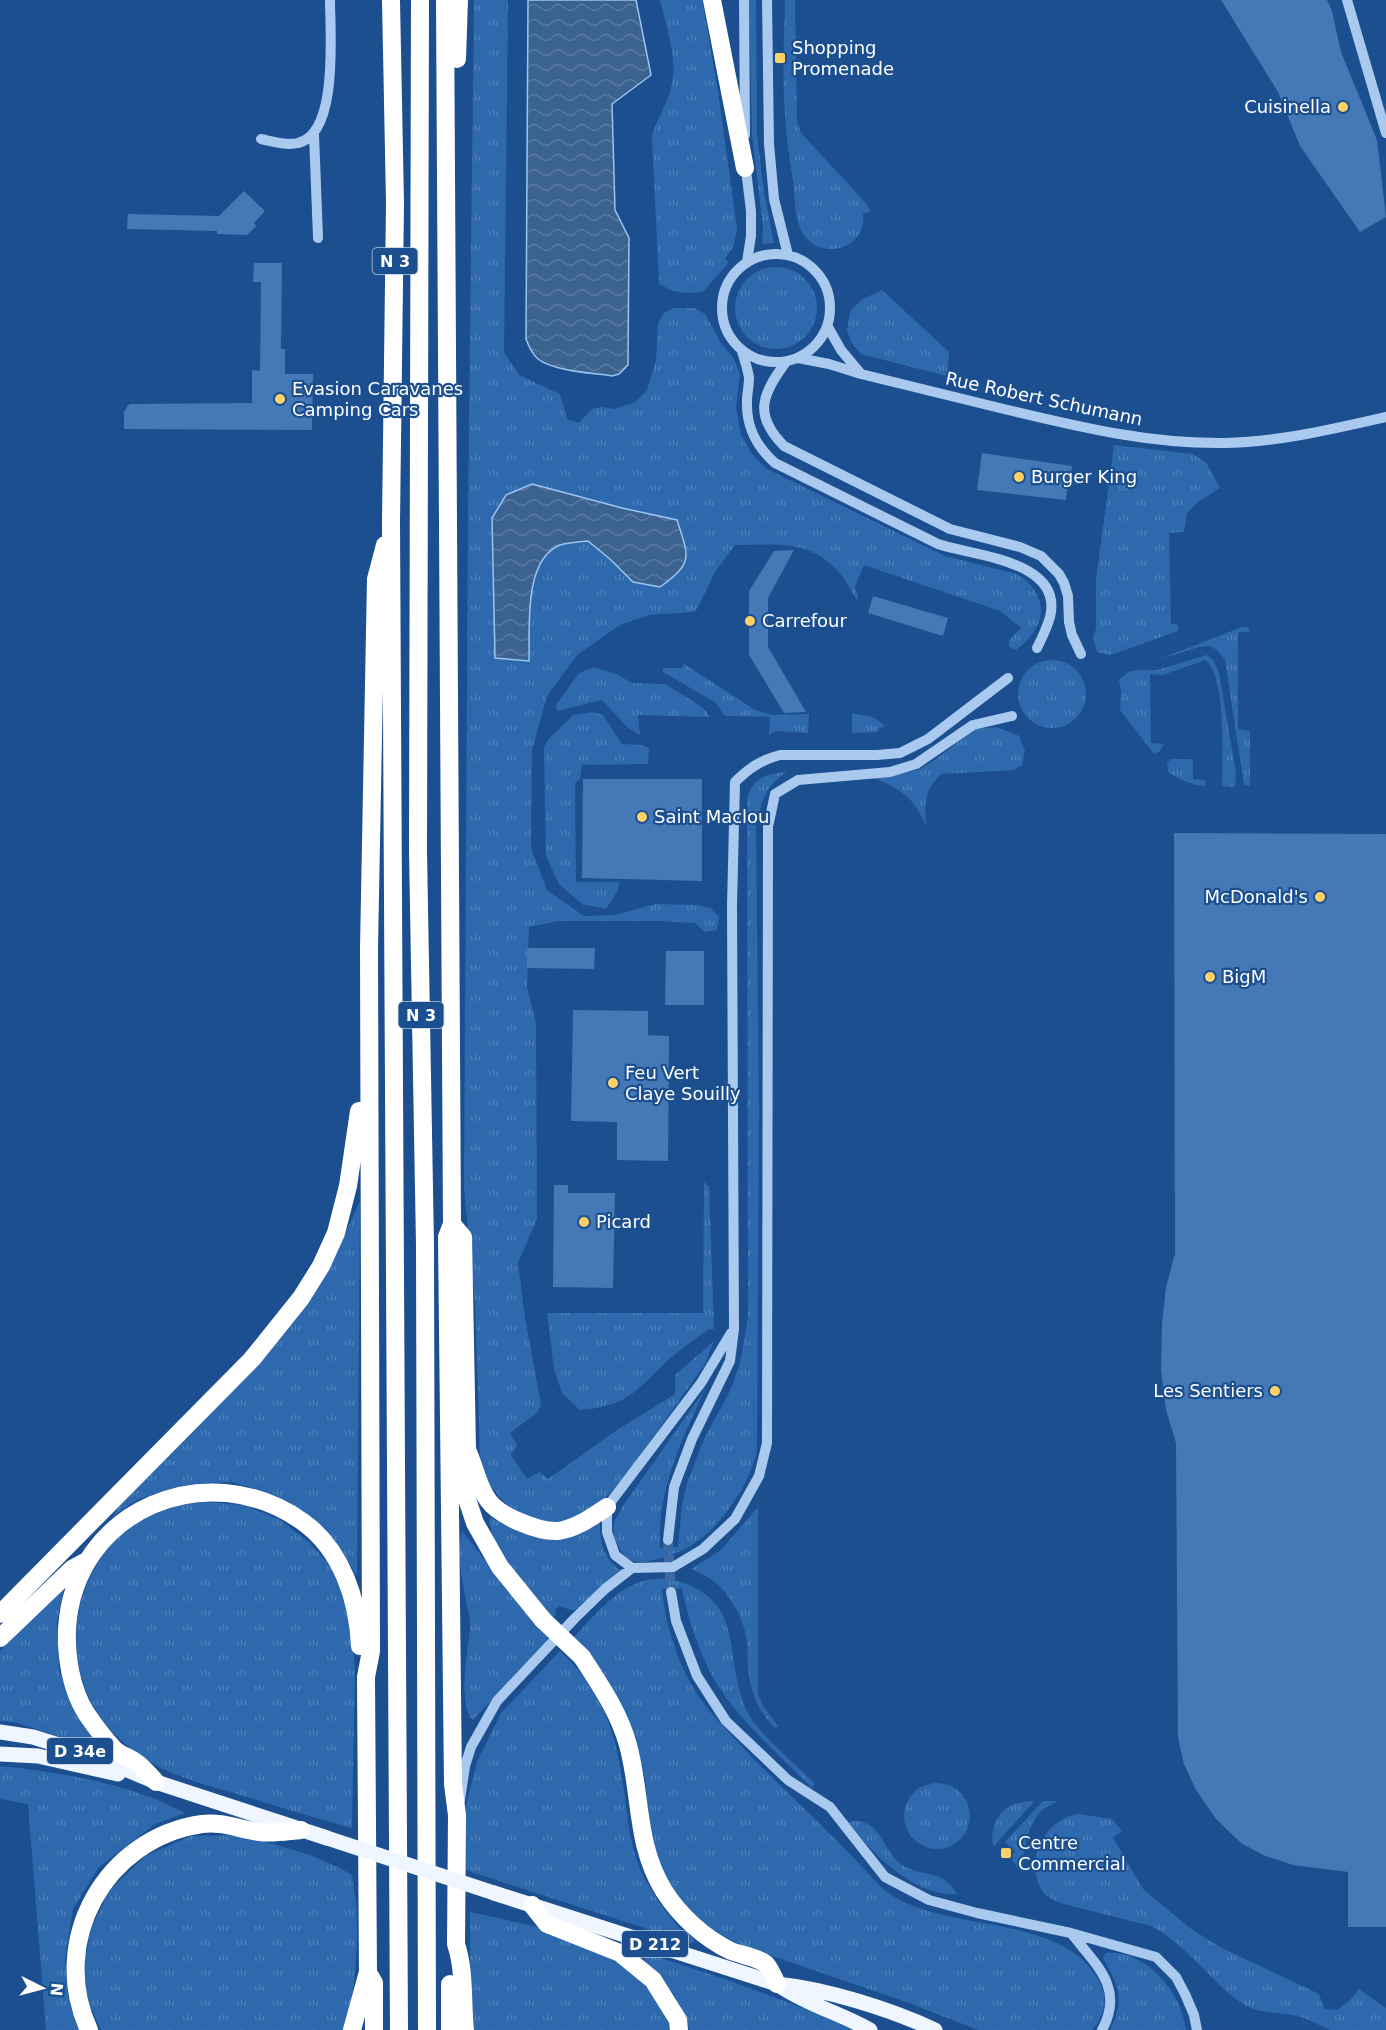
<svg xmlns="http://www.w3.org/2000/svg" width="1386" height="2030" font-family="'DejaVu Sans',sans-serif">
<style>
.grass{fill:url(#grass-tufts)}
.water{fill:url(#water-waves);stroke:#9cc4f0;stroke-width:1.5}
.building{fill:#4478b7}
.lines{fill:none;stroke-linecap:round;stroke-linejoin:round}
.minor-tunnel{stroke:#3d69a0;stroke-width:10;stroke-dasharray:10 5;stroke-linecap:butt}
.minor{stroke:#a9c9ee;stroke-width:10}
.major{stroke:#f0f6ff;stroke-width:15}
.highway{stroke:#fff;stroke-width:18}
.major-bridge{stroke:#f0f6ff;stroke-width:15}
.highway-bridge{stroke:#fff;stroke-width:18}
.poi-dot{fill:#ffd166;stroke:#1b4f8f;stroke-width:2}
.labels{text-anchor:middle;stroke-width:4.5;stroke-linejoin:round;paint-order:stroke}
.shield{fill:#1b4f8f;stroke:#bbcadd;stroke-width:1.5}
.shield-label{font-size:16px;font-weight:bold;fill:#fff}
.poi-label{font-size:18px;fill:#fff;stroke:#1b4f8f;text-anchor:start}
.street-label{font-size:18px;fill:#fff;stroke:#1b4f8f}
</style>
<defs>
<pattern id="grass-tufts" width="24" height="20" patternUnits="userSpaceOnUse" patternTransform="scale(1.5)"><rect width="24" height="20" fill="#2e69ad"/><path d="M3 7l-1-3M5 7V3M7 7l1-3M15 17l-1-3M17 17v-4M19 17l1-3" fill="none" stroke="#4d80b9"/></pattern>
<pattern id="water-waves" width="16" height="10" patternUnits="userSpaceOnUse" patternTransform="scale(1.5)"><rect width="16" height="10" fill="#3c6290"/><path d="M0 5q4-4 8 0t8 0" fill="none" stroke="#597aa1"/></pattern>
</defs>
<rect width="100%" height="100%" fill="#1b4f8f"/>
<path class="grass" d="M474 0H508L504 352 519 375 560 394 567 419 579 423 592 409 601 407 615 409 635 402 647 390 656 360 658 323 664 313 674 308H694L705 314 721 343 734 359 740 375 736 407 741 435 752 454 767 469 945 556 1017 574C1051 595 1047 628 1016 650L1009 647V640L1021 628 1000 611 864 565 855 587 859 603C853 594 848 584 842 576 812 538 777 545 735 545L715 572 697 609 692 612 649 615 620 625 577 655 547 696 532 750 531 848 547 890 584 916 615 915 655 904 698 905 710 908 719 917 717 930 705 932 695 923 659 921H558L529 927 527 987 536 1023 537 1219 518 1263 525 1318 541 1404 538 1412 510 1433 517 1445 511 1455 527 1479 540 1472 548 1479 614 1432 675 1394V1375L713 1342 706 1363 623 1479 601 1503 571 1519 553 1523 520 1514 504 1502 487 1482 480 1456 475 1303 464 1187 468 506Z
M660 0H702L718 91 737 229 734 245 725 259 729 262 703 292C684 294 675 293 659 284L652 136C657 119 667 104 671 88 679 60 666 27 660 0Z
M749 0H756L757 134 764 192 774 243 762 244 763 228 752 135Z
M785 0H795L797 120 801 133 865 202 871 211 863 214C868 250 818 262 802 232 794 218 795 198 793 182 790 160 786 137 785 114 782 77 784 38 785 0Z
M735 308a41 41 0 1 1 82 0a41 41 0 1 1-82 0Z
M882 290 949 352 947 376 861 354 851 342 847 330 850 311 863 299Z
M1114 445 1192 454 1206 462 1220 488 1198 502 1187 513 1184 532 1169 533 1171 624 1178 625V631L1111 655 1097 652 1093 637 1096 629V579Z
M1242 627H1248L1250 632H1238V729L1250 731V786L1244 785 1225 660 1217 650 1209 646 1199 647 1160 659Z
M1207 655 1214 661 1219 673 1236 773 1235 787 1222 786C1222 760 1227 675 1205 660L1163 675 1150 674 1151 743 1164 744 1160 751 1154 754 1120 710 1121 691 1119 680 1128 672 1136 670H1157Z
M1018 694a34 34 0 1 1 68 0a34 34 0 1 1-68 0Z
M684 664 755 710 773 715 809 714 808 733 776 731 769 735 770 717 725 716 716 703 663 672V668H682Z
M594 667 618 675 632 683 665 684 696 703 705 710 710 717 638 715 640 735 628 728 602 700 557 711 556 705 579 673Z
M593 712 603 715 622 744 642 745 649 748 648 764 582 765 580 779 575 783 576 882H619L618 890 606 909 582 904 559 884 546 856 544 747 548 740 573 715Z
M852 714C865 715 877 716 885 727L879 728 878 732 852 733Z
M997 727 1019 736 1025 751 1022 765 1014 770 941 774C923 792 925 803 926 827 917 800 899 787 873 778L918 770 936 759 975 729Z
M1171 759H1190L1193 761V779L1205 780V786C1191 785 1179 779 1168 772L1167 763Z
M786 772C763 790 763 798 756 825L759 1108 757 1451C750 1484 721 1527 692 1545 682 1552 651 1563 639 1562 623 1562 611 1538 614 1523 616 1518 620 1512 622 1507L706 1388C682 1439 657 1490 660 1548L678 1547 682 1505 687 1483 705 1437 731 1389 740 1363 748 1317 747 800C752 778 765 774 786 772Z
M704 1182 709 1187 714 1329H709C698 1337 686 1345 675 1354 639 1385 634 1406 580 1410L562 1393 554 1369 547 1313H703Z
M360 1201 357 1576 339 1546 316 1522 289 1502 269 1493 232 1482 201 1484 171 1489 137 1500 113 1516 118 1507 191 1431 339 1247Z
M196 1501 243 1505 279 1519 309 1542 335 1571 352 1629 355 1673 352 1828C312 1817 273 1805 234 1793 208 1786 167 1774 145 1759 125 1745 104 1727 92 1704 60 1641 78 1563 136 1523 154 1511 176 1506 196 1501Z
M758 1507V1694L763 1706 778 1726 775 1728C764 1716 756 1705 752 1689 747 1674 748 1658 747 1642 743 1611 722 1579 691 1569L721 1550Z
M491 1518 523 1533 600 1522C599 1542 604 1559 621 1571L574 1611 559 1606 555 1610 556 1615 551 1618 520 1585 494 1544 489 1520Z
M462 1531 511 1593 547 1634V1640L473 1720C457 1706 468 1649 470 1629 471 1621 469 1613 467 1606 463 1582 455 1555 462 1531Z
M666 1578C751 1597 720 1654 748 1713 757 1732 799 1767 815 1784L812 1788C777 1752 728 1712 707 1666 696 1641 687 1615 682 1588L662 1589C665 1621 675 1655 691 1684 702 1704 718 1721 733 1737 762 1768 793 1798 823 1827 838 1842 853 1857 868 1873 874 1879 880 1887 887 1892 946 1935 1067 1911 1101 1985 1108 2000 1104 2018 1092 2030H978L909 2003 743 1946C700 1926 667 1894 653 1847 646 1824 649 1798 644 1774 634 1724 611 1672 573 1638 592 1618 615 1589 643 1581 650 1579 658 1579 666 1578Z
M64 1589 57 1621 59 1671 85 1727 106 1750 96 1749 15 1722 0 1721V1651L48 1603Z
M560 1651C606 1694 617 1737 625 1798 628 1818 630 1842 637 1861 644 1881 666 1915 682 1930 687 1934 692 1936 695 1942L691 1943 465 1870 466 1805 477 1762 501 1713Z
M0 1766C50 1771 100 1779 147 1796 160 1800 173 1808 186 1813L155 1824 99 1867 73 1909 65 1960 71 2007 81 2030H46L28 1804 0 1799Z
M904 1816a33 33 0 1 1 66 0a33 33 0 1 1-66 0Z
M1033 1801V1803L994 1846C991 1839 992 1834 994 1826 1001 1807 1014 1802 1033 1801Z
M1043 1801H1057L1056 1803C1027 1811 1026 1846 1020 1871L1010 1857 1015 1852 1005 1842Z
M1078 1814 1112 1819 1122 1831 1113 1838 1143 1889 1191 1929 1220 1947 1319 1994 1324 2009 1337 2010 1349 2001 1359 1989 1386 2008V2030C1372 2030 1343 2030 1331 2030 1321 2027 1311 2020 1301 2017 1283 2011 1259 2015 1243 2004 1209 1981 1188 1945 1151 1926L1060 1903C1055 1900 1048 1898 1044 1893 1022 1864 1044 1819 1078 1814Z
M855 1821C883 1822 882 1850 901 1864 923 1879 941 1867 957 1894 917 1898 870 1853 849 1822Z
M238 1835C277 1845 317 1854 352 1875 353 1884 355 1894 356 1903 359 1928 355 2011 344 2030H101L90 2006 83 1973 90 1931 109 1891 145 1856 191 1836Z
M470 1912C536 1926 623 1942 660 2005 665 2013 670 2021 672 2030H474L470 1993Z
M1106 1953C1147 1950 1182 1993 1186 2030H1110C1125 1999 1119 1987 1103 1958Z
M651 1955 725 1979 862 2030H690L675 1996 646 1963 644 1956Z"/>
<path class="water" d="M528 0H636L651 75 612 104 615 210 629 238 628 365 619 374 612 376C593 373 553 371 538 359 532 354 529 347 526 339Z
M532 484 622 508 677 520C689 558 694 562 660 587L633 582 611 560 588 541C580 542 568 542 560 545 523 560 530 628 529 661L495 658 492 518 506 495Z"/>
<path class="building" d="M1221 0H1327L1332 11 1341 52 1377 140 1386 217 1360 232 1300 146 1278 92Z
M244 191 265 211 254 223 256 226 247 235 217 234V231L127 229 128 214 219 216Z
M254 263H282L281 349H285V374H313L312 430 124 429V412L128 405 131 404 252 403V370L260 371 261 282H253Z
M982 453 1072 466 1070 489 1067 488 1066 500 977 490Z
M794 550 768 598V647L806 712 784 713 749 655V591L774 551Z
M873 596 948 618 943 636 868 613Z
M583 779H702V881L582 878Z
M1174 833 1386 834V1927H1348V1872L1293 1865 1263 1855 1241 1843 1216 1819 1196 1790 1184 1764 1178 1738 1176 1443 1166 1410 1161 1371 1162 1324 1166 1287 1175 1254Z
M527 948H595L594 969 527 968Z
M666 951H704V1005H665Z
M573 1010 648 1011V1035L669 1036 668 1161 617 1160V1122L571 1121Z
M554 1185H568V1193H615L613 1288 553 1287Z"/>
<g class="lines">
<path class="minor-tunnel" d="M668 1540 671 1592"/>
<path class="minor" d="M744 0 745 135
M767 0 769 144 774 199 788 255
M1347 0 1386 133
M314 134 318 238
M261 139C272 141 286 146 298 143 339 134 330 32 330 0
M745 162 751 211V236L747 262
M722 308a54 54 0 1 1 108 0a54 54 0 1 1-108 0Z
M828 327 841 350 861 374
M742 351C744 359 748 369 749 378 749 386 747 394 747 401 746 427 756 446 775 463L938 544C973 556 1064 560 1050 617 1047 628 1042 638 1037 648
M798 358 829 364 861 374C910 386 959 398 1008 410 1079 427 1150 444 1224 443 1279 442 1333 429 1386 417
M786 362C762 394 753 415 784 446L950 529 1020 547 1041 556 1059 574 1064 583 1068 596 1069 622 1072 635 1081 654
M668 1540 674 1487 692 1439 730 1361 734 1329 732 906 735 782C749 768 761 760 780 755H877L900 753 928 739 1008 678
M632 1568 615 1555 607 1532V1507L701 1383 731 1333
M671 1592 676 1621 697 1676 726 1721 788 1780 830 1807 885 1877 929 1900 977 1913 1071 1933 1156 1957 1176 1977 1185 1994 1194 2015 1197 2030
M460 1800 465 1766 471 1747 497 1701 575 1618 605 1589 632 1568 673 1567 703 1549 735 1519 759 1476 767 1443 768 827 775 794 798 780 890 772 916 764 973 725 1012 716
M1071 1933C1096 1965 1125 1988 1102 2030"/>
<path class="major" d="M0 1732 33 1737 94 1756 156 1782 327 1838
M0 1754 38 1756 118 1774
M494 1893 777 1984C826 1989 890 2009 935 2030
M780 1986C808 2005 840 2013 870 2030"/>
<path class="highway" d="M391 0 395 203 391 522 399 2030
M420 0 418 851 425 1245 427 2030
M445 0 452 1224 447 1237 453 1784 457 1815 456 1944C465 1971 462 2002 465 2030
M712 0 745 168
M457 59 459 0
M452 1224 463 1237 467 1450 462 1468 467 1499 475 1523 500 1567 543 1620
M467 1450C475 1466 477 1485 488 1500 499 1516 538 1532 558 1531 576 1529 593 1516 607 1507
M0 1614 252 1359 301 1298 321 1266 336 1233 348 1186 359 1111
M0 1638 72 1569 85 1562
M582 1657C600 1685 619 1712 628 1745 642 1796 635 1844 664 1891 680 1916 704 1938 731 1951 741 1955 757 1957 766 1964 770 1968 774 1978 777 1984
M156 1782C150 1776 144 1768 137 1763 130 1757 120 1755 114 1749 104 1738 94 1725 86 1713 71 1689 66 1657 67 1629 74 1509 208 1454 303 1522 342 1550 358 1600 360 1646
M532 1905 547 1924 620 1953 653 1980 678 2020 679 2030
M370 1976 374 1983V2030
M89 2030C48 1941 105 1838 202 1824 222 1821 241 1830 260 1832 273 1834 288 1831 301 1830
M352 2030 368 1972 366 1677 371 1651 369 948 376 579 385 545
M450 2030V1984"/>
<path class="major-bridge" d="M327 1838 494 1893"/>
<path class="highway-bridge" d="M543 1620 582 1657"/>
</g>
<g class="poi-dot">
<rect x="774" y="52" width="12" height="12" rx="3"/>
<circle cx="1343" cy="107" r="6"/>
<circle cx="280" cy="399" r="6"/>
<circle cx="1019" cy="477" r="6"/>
<circle cx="750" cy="621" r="6"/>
<circle cx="642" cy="817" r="6"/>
<circle cx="1320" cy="897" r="6"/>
<circle cx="1210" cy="977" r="6"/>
<circle cx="613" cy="1083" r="6"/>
<circle cx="584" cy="1222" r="6"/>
<circle cx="1275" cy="1391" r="6"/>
<rect x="1000" y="1847" width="12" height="12" rx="3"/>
</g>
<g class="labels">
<g class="shield">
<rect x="372.5" y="248" width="45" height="26" rx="4.5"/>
<rect x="398.5" y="1002" width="45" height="26" rx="4.5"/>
<rect x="47" y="1738" width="66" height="26" rx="4.5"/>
<rect x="622" y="1931" width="66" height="26" rx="4.5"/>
</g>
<g class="shield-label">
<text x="395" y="267">N 3</text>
<text x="421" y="1021">N 3</text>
<text x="80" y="1757">D 34e</text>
<text x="655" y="1950">D 212</text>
</g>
<g class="poi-label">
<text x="792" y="54">Shopping<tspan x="792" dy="21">Promenade</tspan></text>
<text x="1331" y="113" text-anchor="end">Cuisinella</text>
<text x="292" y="395">Evasion Caravanes<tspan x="292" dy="21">Camping Cars</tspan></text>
<text x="1031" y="483">Burger King</text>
<text x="762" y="627">Carrefour</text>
<text x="654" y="823">Saint Maclou</text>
<text x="1308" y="903" text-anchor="end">McDonald's</text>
<text x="1222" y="983">BigM</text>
<text x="625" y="1079">Feu Vert<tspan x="625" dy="21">Claye Souilly</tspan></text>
<text x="596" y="1228">Picard</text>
<text x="1263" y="1397" text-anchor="end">Les Sentiers</text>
<text x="1018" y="1849">Centre<tspan x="1018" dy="21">Commercial</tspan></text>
</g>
<g class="street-label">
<text transform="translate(1044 399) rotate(12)" y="6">Rue Robert Schumann</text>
</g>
</g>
<g transform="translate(42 1988) rotate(96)" stroke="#1b4f8f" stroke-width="4.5" paint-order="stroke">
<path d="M0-4.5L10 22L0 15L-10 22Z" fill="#ffffff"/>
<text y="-9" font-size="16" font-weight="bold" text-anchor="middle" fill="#ffffff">N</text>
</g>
</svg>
